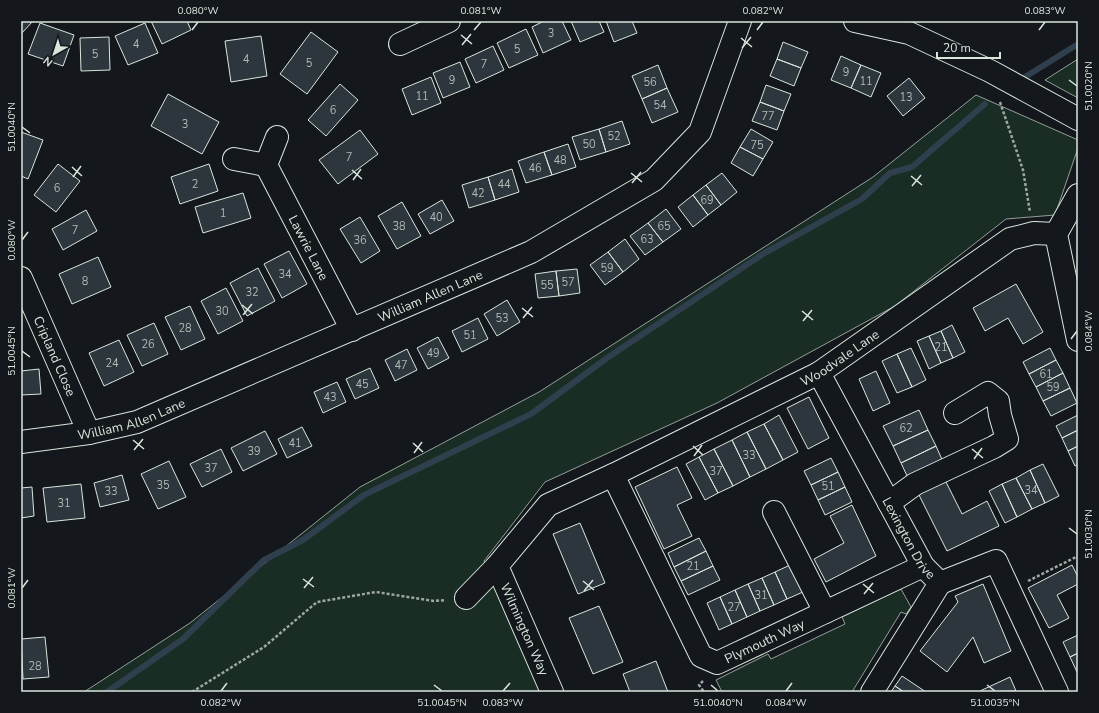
<svg xmlns="http://www.w3.org/2000/svg" width="1099" height="713" font-family="'Nunito Sans',sans-serif">
<style>
.green{fill:#1a2d24;stroke:#939e99}
.lines{fill:none;stroke-linecap:round;stroke-linejoin:round}
.stream{stroke:#2f3f4d;stroke-width:6}
.building{fill:#2c363c;stroke:#d8e6dc}
.minor-casing{stroke:#d8e6dc;stroke-width:24}
.path{stroke:#9da8a2;stroke-width:2.5;stroke-dasharray:3 2;stroke-linecap:butt}
.minor{stroke:#14181c;stroke-width:22}
.ticks{fill:none;stroke:#d8e6dc;stroke-width:1.5}
.labels{text-anchor:middle;stroke-width:3;stroke-linejoin:round;paint-order:stroke}
.number-label{font-size:11px;fill:#adbab4}
.street-label{font-size:13px;fill:#d8e6dc;stroke:#14181c}
.neatline{fill:none;stroke:#d8e6dc;stroke-width:1.5}
.ticks-label{font-size:10px;text-anchor:middle;fill:#d8e6dc}
</style>
<rect width="100%" height="100%" fill="#14181c"/>
<path class="green" d="M1078 59V98L1045 80Z
M976 95 1078 140V148L1055 215 1006 219 895 306 717 403 545 482 484 561 542 692H84L190 623 360 487 539 392 873 177Z
M901 589 911 607 906 614 901 612 852 692H722L716 680 768 654 771 659 845 624 842 617Z"/>
<g class="lines">
<path class="stream" d="M1025 77 1078 44
M107 692 183 639 264 560 303 540 364 495 531 414 607 358 763 254 862 199 890 173 912 167 985 104"/>
</g>
<path class="building" d="M21 21H33L21 34Z
M151 21H187L191 30 162 44Z
M544 21H562L571 40 543 53 532 27Z
M571 21H599L604 32 580 42Z
M606 21H632L637 33 614 42Z
M40 23 74 35 63 66 28 54Z
M145 23 158 53 128 65 115 36Z
M526 29 538 55 509 68 497 43Z
M311 32 338 52 307 94 280 74Z
M261 36 267 76 231 82 225 41Z
M109 37 110 70 81 71 80 38Z
M783 42 808 52 801 68 777 59Z
M493 46 504 70 476 83 465 59Z
M841 56 861 65 851 88 831 80Z
M777 59 801 68 794 86 770 76Z
M460 62 470 87 443 98 433 73Z
M658 65 667 88 642 99 632 76Z
M861 65 881 73 871 97 851 88Z
M431 77 441 103 412 115 402 89Z
M909 78 925 98 903 116 887 96Z
M340 84 358 100 326 136 308 120Z
M766 85 791 94 784 111 760 102Z
M667 88 678 112 652 123 642 99Z
M168 94 219 122 202 154 151 126Z
M760 102 784 111 777 130 752 121Z
M622 121 630 144 606 152 599 129Z
M599 129 606 152 580 160 572 137Z
M751 129 773 142 763 159 740 147Z
M360 130 378 154 338 184 319 160Z
M21 132 43 140 28 179 21 176Z
M568 144 576 167 552 175 544 152Z
M740 147 763 159 753 176 731 163Z
M544 152 552 175 526 183 518 161Z
M58 164 80 181 56 212 34 195Z
M209 164 218 191 180 204 171 177Z
M512 169 519 192 495 200 488 177Z
M722 173 737 192 721 205 706 185Z
M488 177 495 200 469 208 462 185Z
M706 185 721 205 708 215 693 195Z
M243 193 251 218 203 233 195 207Z
M693 195 708 215 693 227 678 207Z
M442 200 454 221 430 234 418 214Z
M402 202 421 236 397 249 378 216Z
M666 209 681 229 663 242 648 223Z
M86 210 97 231 63 250 52 229Z
M360 217 380 251 361 263 340 229Z
M648 223 663 242 645 255 630 236Z
M625 239 639 259 623 272 608 252Z
M289 251 307 284 282 298 264 264Z
M608 252 623 272 605 285 590 265Z
M98 257 111 287 72 304 59 274Z
M258 268 275 301 247 316 230 283Z
M577 269 580 293 559 296 556 271Z
M556 271 559 296 538 298 535 274Z
M1016 284 1043 332 1023 344 1008 318 985 331 973 308Z
M226 288 243 321 218 334 201 301Z
M507 300 520 322 497 336 484 314Z
M190 306 205 339 181 350 165 317Z
M478 318 488 339 462 352 452 331Z
M154 323 168 354 142 366 127 335Z
M952 325 965 352 953 358 941 331Z
M941 331 953 358 941 363 929 336Z
M929 336 941 363 929 369 917 341Z
M438 337 449 358 428 369 417 348Z
M119 340 134 372 104 386 89 353Z
M911 348 926 380 912 387 897 354Z
M1050 348 1056 360 1029 374 1023 362Z
M407 349 417 370 395 381 385 360Z
M897 354 912 387 897 393 882 361Z
M1056 360 1063 373 1036 387 1029 374Z
M370 368 379 388 355 399 346 379Z
M39 369 41 394 21 395V371Z
M876 371 890 403 873 411 859 379Z
M1063 373 1070 388 1043 401 1036 387Z
M337 382 346 402 323 413 314 392Z
M1070 388 1077 403 1051 416 1043 401Z
M809 397 829 438 808 449 787 408Z
M919 410 928 430 893 446 883 426Z
M779 415 798 452 783 460 764 424Z
M1078 415V430L1062 438 1056 426Z
M764 424 783 460 766 469 747 432Z
M302 427 312 446 287 458 278 439Z
M928 430 936 446 901 463 893 446Z
M1078 430V446L1068 451 1062 438Z
M265 431 277 454 243 471 231 448Z
M747 432 766 469 750 477 732 440Z
M732 440 750 477 733 486 714 449Z
M936 446 944 464 909 480 901 463Z
M1078 446V464L1075 466 1068 451Z
M221 449 232 472 202 487 190 464Z
M714 449 733 486 718 493 699 457Z
M699 457 718 493 705 500 686 464Z
M831 458 838 472 811 485 804 471Z
M169 461 186 497 158 509 141 474Z
M1043 464 1059 496 1045 503 1030 470Z
M677 467 692 498 677 505 692 536 664 549 635 487Z
M1030 470 1045 503 1032 509 1016 478Z
M838 472 845 487 818 500 811 485Z
M942 474 962 514 987 501 999 526 947 551 915 487Z
M122 475 129 500 100 507 94 483Z
M1016 478 1032 509 1017 517 1002 484Z
M81 484 85 518 47 522 43 488Z
M1002 484 1017 517 1005 523 989 491Z
M32 487 34 516 21 518V488Z
M845 487 852 502 825 515 818 500Z
M852 505 876 556 826 582 814 559 844 543 830 516Z
M580 523 605 583 578 594 553 534Z
M699 538 706 551 674 567 668 553Z
M706 551 713 566 681 581 674 567Z
M790 565 803 592 787 599 775 572Z
M1072 565 1078 577V584L1057 595 1069 618 1049 628 1028 588Z
M713 566 720 580 688 595 681 581Z
M775 572 787 599 774 605 762 578Z
M762 578 774 605 760 611 748 584Z
M748 584 760 611 747 617 735 590Z
M983 584 1011 651 984 663 973 637 947 672 920 651 958 602 955 596Z
M735 590 747 617 732 624 720 597Z
M720 597 732 624 719 630 707 603Z
M599 606 623 662 593 674 569 618Z
M1078 635V653L1070 657 1063 642Z
M45 637 49 677 23 679 21 639Z
M1078 653V671L1077 672 1070 657Z
M656 661 668 692H630L623 674Z
M902 676 926 692H904L895 686Z
M1010 677 1016 691 980 692V691Z
M895 686 904 692H891Z"/>
<g class="lines">
<g class="minor-casing">
<g id="minor">
<path d="M855 21 909 33 990 71 1078 119"/>
<path d="M400 44 449 21"/>
<path d="M234 159 266 165 277 137"/>
<path id="s1" d="M266 165 352 330"/>
<path d="M1078 195 1056 234 1078 340"/>
<path id="s2" d="M21 278 89 433"/>
<path id="s3" d="M819 373 923 566 940 583 996 561 1057 692"/>
<path id="s4" d="M21 442 89 433 137 422 531 252 654 180 700 132 740 21"/>
<path id="s5" d="M613 475 701 656 717 663 923 566"/>
<path d="M889 503 915 484 994 447 1007 439 1000 415 998 401 988 393 955 413"/>
<path d="M774 512 825 612"/>
<path d="M466 598 497 566"/>
<path id="s6" d="M552 692 497 566 548 505 613 475 819 373 1010 239 1034 233 1056 234"/>
<path d="M872 692 940 583"/>
</g>
</g>
<path class="path" d="M1000 102 1023 170 1030 212
M1028 581 1078 556
M703 681 699 685 704 692
M192 692 264 647 317 602 376 592 434 601 446 600"/>
<use href="#minor" class="minor"/>
</g>
<path class="ticks" d="M192 30 198 22M474 30 481 22M757 30 763 22M1039 30 1045 22M461 35 472 44M741 38 752 47M462 45 471 34M742 48 751 37M1069 80 1077 86M22 127 30 133M72 167 82 176M352 170 362 179M631 173 642 182M911 176 922 185M73 177 81 166M353 180 361 169M632 183 641 172M912 186 921 175M22 240 28 232M242 305 253 314M522 308 533 317M802 311 813 320M243 315 252 304M523 318 532 307M803 321 812 310M1071 339 1077 331M22 351 30 357M133 440 144 449M413 443 423 452M693 446 703 455M972 449 983 458M134 450 143 439M414 453 422 442M694 456 702 445M974 459 982 448M1069 528 1077 534M303 579 314 587M583 581 594 590M863 584 874 593M22 588 28 580M304 588 313 577M584 591 593 580M864 594 873 583M434 685 442 691M711 685 718 691M987 685 995 691M221 691 227 683M503 691 510 683M786 691 792 683"/>
<g class="labels">
<g class="number-label">
<text x="551" y="37">3</text>
<text x="136" y="48">4</text>
<text x="517" y="53">5</text>
<text x="95" y="58">5</text>
<text x="246" y="63">4</text>
<text x="309" y="67">5</text>
<text x="484" y="68">7</text>
<text x="846" y="76">9</text>
<text x="452" y="84">9</text>
<text x="866" y="85">11</text>
<text x="650" y="86">56</text>
<text x="422" y="100">11</text>
<text x="906" y="101">13</text>
<text x="660" y="109">54</text>
<text x="333" y="114">6</text>
<text x="768" y="120">77</text>
<text x="185" y="128">3</text>
<text x="614" y="140">52</text>
<text x="589" y="148">50</text>
<text x="757" y="149">75</text>
<text x="349" y="161">7</text>
<text x="560" y="164">48</text>
<text x="535" y="172">46</text>
<text x="195" y="188">2</text>
<text x="504" y="188">44</text>
<text x="57" y="192">6</text>
<text x="478" y="197">42</text>
<text x="707" y="204">69</text>
<text x="223" y="217">1</text>
<text x="436" y="221">40</text>
<text x="399" y="230">38</text>
<text x="664" y="230">65</text>
<text x="75" y="234">7</text>
<text x="647" y="243">63</text>
<text x="360" y="244">36</text>
<text x="607" y="272">59</text>
<text x="285" y="278">34</text>
<text x="85" y="285">8</text>
<text x="568" y="286">57</text>
<text x="547" y="289">55</text>
<text x="252" y="296">32</text>
<text x="222" y="315">30</text>
<text x="502" y="322">53</text>
<text x="185" y="332">28</text>
<text x="470" y="339">51</text>
<text x="148" y="348">26</text>
<text x="941" y="351">21</text>
<text x="433" y="357">49</text>
<text x="112" y="367">24</text>
<text x="401" y="369">47</text>
<text x="1046" y="378">61</text>
<text x="362" y="388">45</text>
<text x="1053" y="391">59</text>
<text x="330" y="401">43</text>
<text x="906" y="432">62</text>
<text x="295" y="447">41</text>
<text x="254" y="455">39</text>
<text x="749" y="459">33</text>
<text x="211" y="472">37</text>
<text x="716" y="475">37</text>
<text x="163" y="489">35</text>
<text x="828" y="490">51</text>
<text x="1031" y="494">34</text>
<text x="111" y="495">33</text>
<text x="64" y="507">31</text>
<text x="693" y="570">21</text>
<text x="761" y="599">31</text>
<text x="734" y="611">27</text>
<text x="35" y="670">28</text>
</g>
<g class="street-label">
<text dy="5" stroke="none"><textPath href="#s1" startOffset="93">Lawrie Lane</textPath></text>
<text dy="5" stroke="none"><textPath href="#s4" startOffset="437">William Allen Lane</textPath></text>
<text dy="5" stroke="none"><textPath href="#s2" startOffset="85">Cripland Close</textPath></text>
<text dy="5" stroke="none"><textPath href="#s6" startOffset="544">Woodvale Lane</textPath></text>
<text dy="5" stroke="none"><textPath href="#s4" startOffset="113">William Allen Lane</textPath></text>
<text dy="5" stroke="none"><textPath href="#s3" startOffset="188">Lexington Drive</textPath></text>
<text transform="translate(525 629) rotate(66)" y="5">Wilmington Way</text>
<text dy="5" stroke="none"><textPath href="#s5" startOffset="271">Plymouth Way</textPath></text>
</g>
</g>
<rect width="1099" height="713" fill="none" stroke="#14181c" stroke-width="44"/>
<g transform="translate(54 54) rotate(219)" stroke="#14181c" stroke-width="3" paint-order="stroke">
<path d="M0-3L7 15L0 10L-7 15Z" fill="#d8e6dc"/>
<text y="-6" font-size="11" font-weight="bold" text-anchor="middle" fill="#d8e6dc">N</text>
</g>
<path d="M937 52v6h63v-6" fill="none" stroke="#d8e6dc" stroke-width="2"/>
<text x="943" y="52" font-size="12" fill="#d8e6dc" stroke="#14181c" stroke-width="3" paint-order="stroke">20 m</text>
<rect x="22" y="22" width="1055" height="669" class="neatline"/>
<g class="ticks-label">
<text x="198" y="14">0.080°W</text>
<text x="481" y="14">0.081°W</text>
<text x="763" y="14">0.082°W</text>
<text x="1045" y="14">0.083°W</text>
<text transform="translate(1088 86) rotate(-90)" y="4">51.0020°N</text>
<text transform="translate(11 127) rotate(-90)" y="4">51.0040°N</text>
<text transform="translate(11 240) rotate(-90)" y="4">0.080°W</text>
<text transform="translate(1088 331) rotate(-90)" y="4">0.084°W</text>
<text transform="translate(11 351) rotate(-90)" y="4">51.0045°N</text>
<text transform="translate(1088 534) rotate(-90)" y="4">51.0030°N</text>
<text transform="translate(11 588) rotate(-90)" y="4">0.081°W</text>
<text x="221" y="706">0.082°W</text>
<text x="442" y="706">51.0045°N</text>
<text x="503" y="706">0.083°W</text>
<text x="718" y="706">51.0040°N</text>
<text x="786" y="706">0.084°W</text>
<text x="995" y="706">51.0035°N</text>
</g>
</svg>
